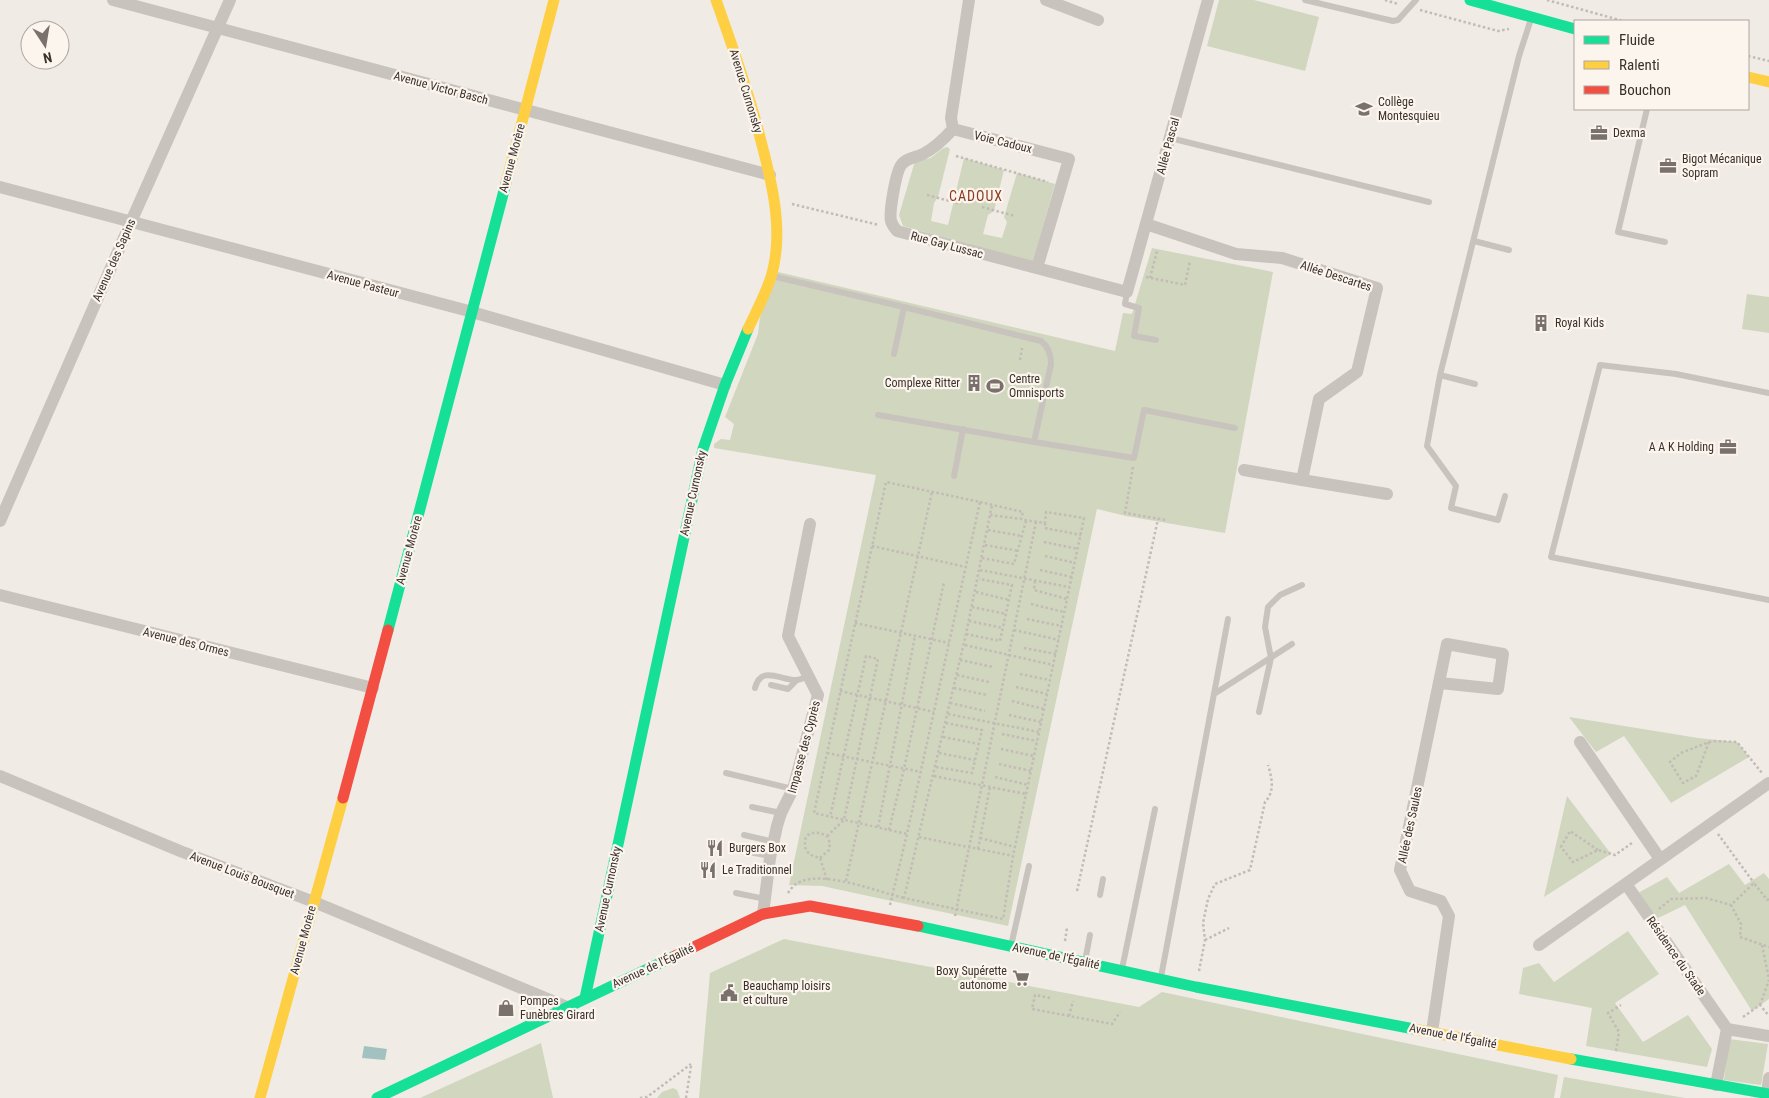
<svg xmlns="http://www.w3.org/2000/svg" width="1769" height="1098" font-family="'Roboto Condensed',sans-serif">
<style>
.green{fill:#d1d6bf}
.water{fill:#a1c2c1}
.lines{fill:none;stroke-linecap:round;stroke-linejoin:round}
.path{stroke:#c2bbb6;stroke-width:2.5;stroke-dasharray:2.5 2.5;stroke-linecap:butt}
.lane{stroke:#c9c3be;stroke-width:6}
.street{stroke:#c9c3be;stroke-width:12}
.fast{stroke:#16e098;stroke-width:11}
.slow{stroke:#ffcf43;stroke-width:11}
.jam{stroke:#f24e42;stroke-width:11}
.labels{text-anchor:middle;stroke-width:4.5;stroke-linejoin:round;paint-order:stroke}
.street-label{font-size:12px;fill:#3b302b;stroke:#fbf5ee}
.poi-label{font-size:12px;fill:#3b302b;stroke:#fbf5ee;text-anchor:start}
.neighbourhood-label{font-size:14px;letter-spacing:1px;fill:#8c3b22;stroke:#fbf5ee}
</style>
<rect width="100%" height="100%" fill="#f0ebe5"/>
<path class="green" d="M1219 0H1254L1319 17 1305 71 1207 46Z
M947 147 950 149 938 197 934 203 931 221 948 225 964 158 1004 170 994 211 988 215 983 234 1002 238 1007 222 1004 217 1017 173 1055 184 1033 262 903 226 899 215 915 161C921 160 927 160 932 157 938 153 940 149 947 147Z
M1152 248 1273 272 1225 533 1126 516 1097 509 1008 926 822 886 789 885 876 475 714 448V444L721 439 730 440 734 424 725 417 758 334 760 317 778 272 1115 351 1123 313 1132 314Z
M1747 294 1769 297V333L1742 329Z
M1569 717 1698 738 1737 742 1749 757 1671 803 1624 736 1596 752Z
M1567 796 1611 854 1544 897Z
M1729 864 1745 885 1764 873 1769 879V999L1752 1011 1685 905 1654 920 1638 893 1667 877 1679 893Z
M1628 931 1659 974 1615 1003 1643 1042 1688 1015 1712 1049 1707 1067 1586 1046 1592 1008 1519 994 1523 968 1539 963 1554 982Z
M784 939 1139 1007 1162 992 1558 1075 1554 1098H699L710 973Z
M1729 1039 1768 1044 1761 1085 1724 1080Z
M541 1043 553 1098H420Z
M1564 1077 1685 1098H1560Z
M673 1088 677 1090 680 1098H657L662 1092Z"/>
<path class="water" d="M364 1046 387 1049 385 1060 362 1058Z"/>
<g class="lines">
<path class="path" d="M1385 0 1398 4
M1547 0 1623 21
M1420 10 1498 31 1509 29
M1748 56 1769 61
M956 156 1048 182
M927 195 961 204
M792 204 879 225
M982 207 1015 216
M1146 277 1185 285 1190 261
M1150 278 1157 251
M1020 360 1022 348
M1133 467 1125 513 1166 520
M980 502 1023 512 1021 519 1024 520 1045 523 1046 512 1084 518 1013 856 1003 919 904 898 966 634 992 505
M990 515 1021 519
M1045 523V528L1081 535
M988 530 1022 536
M1044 542 1078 549
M985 545 1019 551
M872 546 966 567
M1045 556 1075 563
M982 558 1014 564 1026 521
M980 570 1069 587
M1040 570 1072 577
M1035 581 1034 590 1067 599
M976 592 1009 600
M1031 604 1064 612
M972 607 1006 614
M1027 619 1062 626
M969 621 1003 628
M855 623 949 643
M1014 630 1059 640
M966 634 1000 641 1012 585 979 579
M965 645 1053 665
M1024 648 1056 654
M960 660 993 667
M1020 674 1050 680
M957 675 989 682
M1016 687 1047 694
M954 688 987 695
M840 691 934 712
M1012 701 1044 709
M950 703 985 711
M948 714 1039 732
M1009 715 1041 722
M1002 734 1037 741
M943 737 979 744
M1709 742 1696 776 1683 783 1670 762 1681 753 1709 742 1713 741 1737 742 1762 773
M1001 749 1034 756
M827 753 921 772
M939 753 975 760
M999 764 1031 771
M936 767 972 773 982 730 946 723
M934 776 1026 794
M995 777 1028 785
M878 827 915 636
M889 830 904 769 944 582
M1718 834 1754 883
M827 836 844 820 878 659 866 656 830 817
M919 837 1013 856
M980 838 1015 847
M978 849 990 787
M1598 850 1570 831 1561 847 1573 862 1598 850 1615 855 1632 843
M820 858 829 850 830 843 827 836C819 832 814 831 806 836 803 849 806 855 820 858L827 880
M846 881 932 492
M1077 891 1158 519
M788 893C790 890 793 886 796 884 820 868 878 892 904 898
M1769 899 1767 900 1754 883 1731 905 1741 924 1740 937 1769 947
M890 905 907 834 980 502 886 482 814 813 907 834
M1659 909 1671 899 1706 898 1731 905
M955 916 1036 522
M1205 940 1229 928
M1065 941 1067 928
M1762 945 1769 979
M1199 971 1205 940 1203 923 1208 899 1215 884 1250 870 1265 802C1275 792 1272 778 1268 765
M1050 998 1035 995 1032 1009 1112 1024 1120 1012
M1760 1005 1769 980
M1069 1016 1073 1001
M1743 1017 1760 1005 1769 1016
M1616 1051 1619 1032 1608 1013 1621 1005
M640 1098 647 1097 691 1064
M686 1098 691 1066"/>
<path class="lane" d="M1305 0 1393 21 1398 20 1416 0
M1647 109 1618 232 1665 242
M1170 138 1429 202
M1474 241 1509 250
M772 276 904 307
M1127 292 1125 304 1139 308 1134 336 1156 340
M1440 375 1427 446 1456 486 1451 508 1498 520 1505 496
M1475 384 1440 375 1519 56 1531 19
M1769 393 1676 374 1600 365 1551 557 1769 600
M878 415 1034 442 1051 364C1051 355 1049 347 1041 341L904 307 894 354
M1034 442 1134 458 1144 410 1235 428
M954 476 963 429
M771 685 788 689 797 680
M755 688C761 664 782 681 797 680 800 680 805 677 808 676
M1214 694 1292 644
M1259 712 1271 658 1265 627 1268 607 1280 595 1302 585
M726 773 793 789
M752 807 781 813
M744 835 774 842
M743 851 771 856
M736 893 765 899
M1100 895 1103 879
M1011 946 1029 866
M1085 961 1090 935
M1122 969 1155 809
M1161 977 1228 619"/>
<path class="street" d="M113 0 770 175
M969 0 951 118 953 129 1069 159 1037 268
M1046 0 1098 20
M953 129C944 139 935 148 923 154 916 158 908 157 902 164 896 170 889 212 891 221 892 225 895 228 897 231L1127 292 1208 0
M0 187 465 310 725 385
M1146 224 1236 254 1282 258 1377 288 1357 372 1319 399 1302 480 1387 494
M1244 470 1302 480
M0 521 134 215 230 0
M0 595 373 688
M1580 742 1660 859
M0 776 180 851 314 902 567 1007
M1626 884 1727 1029 1716 1085
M763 914 770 858 777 826 781 813 793 789 818 695 788 636 810 524
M1539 945 1769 783
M1727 1029 1769 1036
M1432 1032 1449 916 1441 901 1410 891 1400 870 1447 644 1503 654 1498 689 1440 683
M1767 1093 1769 1078"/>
<path class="fast" d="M1470 0 1575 29
M388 630 506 183
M918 926 1196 987 1414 1029
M585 998 703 449 725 385 748 329
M1571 1059 1769 1094
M377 1098 675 956"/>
<path class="slow" d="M716 0C733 48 750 96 762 145 773 187 784 234 771 277 765 295 756 312 748 329
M1748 77 1769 82
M506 183 554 0
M1414 1029 1571 1059
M260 1098 343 798"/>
<path class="jam" d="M343 798 388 630
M675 956 763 914 810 906 918 926"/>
</g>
<defs>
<g id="school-bare" transform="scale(1.35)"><path d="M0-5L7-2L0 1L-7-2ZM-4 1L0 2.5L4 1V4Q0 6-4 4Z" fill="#7a716c" stroke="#fbf5ee" stroke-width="2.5" paint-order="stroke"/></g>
<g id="office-bare" transform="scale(1.35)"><path d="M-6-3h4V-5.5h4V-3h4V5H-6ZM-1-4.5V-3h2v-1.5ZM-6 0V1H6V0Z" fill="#7a716c" stroke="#fbf5ee" stroke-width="2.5" paint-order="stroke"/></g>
<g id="building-bare" transform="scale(1.35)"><path d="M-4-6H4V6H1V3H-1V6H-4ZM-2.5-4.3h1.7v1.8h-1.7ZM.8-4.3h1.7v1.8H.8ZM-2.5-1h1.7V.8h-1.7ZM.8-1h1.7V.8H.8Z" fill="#7a716c" stroke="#fbf5ee" stroke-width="2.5" paint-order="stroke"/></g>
<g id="stadium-bare" transform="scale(1.35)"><path d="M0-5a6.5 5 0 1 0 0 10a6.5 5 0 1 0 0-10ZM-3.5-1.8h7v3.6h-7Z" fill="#7a716c" stroke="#fbf5ee" stroke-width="2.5" paint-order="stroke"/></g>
<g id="restaurant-bare" transform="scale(1.35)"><path d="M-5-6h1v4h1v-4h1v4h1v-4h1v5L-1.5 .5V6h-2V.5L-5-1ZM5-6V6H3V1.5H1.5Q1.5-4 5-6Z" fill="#7a716c" stroke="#fbf5ee" stroke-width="2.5" paint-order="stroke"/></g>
<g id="supermarket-bare" transform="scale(1.35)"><path d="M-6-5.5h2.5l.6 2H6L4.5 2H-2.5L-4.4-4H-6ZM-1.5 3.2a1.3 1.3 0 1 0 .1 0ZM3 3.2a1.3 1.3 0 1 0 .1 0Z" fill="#7a716c" stroke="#fbf5ee" stroke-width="2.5" paint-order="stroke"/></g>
<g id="civic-bare" transform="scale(1.35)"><path d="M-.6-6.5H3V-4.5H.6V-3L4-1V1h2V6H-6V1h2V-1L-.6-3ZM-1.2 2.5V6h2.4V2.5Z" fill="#7a716c" stroke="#fbf5ee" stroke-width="2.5" paint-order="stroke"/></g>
<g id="shop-bare" transform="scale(1.35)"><path d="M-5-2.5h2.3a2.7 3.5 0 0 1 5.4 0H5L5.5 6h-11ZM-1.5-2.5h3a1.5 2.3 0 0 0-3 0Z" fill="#7a716c" stroke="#fbf5ee" stroke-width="2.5" paint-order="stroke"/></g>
</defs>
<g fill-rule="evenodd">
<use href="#school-bare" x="1364" y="109"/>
<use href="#office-bare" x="1599" y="133"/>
<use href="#office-bare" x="1668" y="166"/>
<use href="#building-bare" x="1541" y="323"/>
<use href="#building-bare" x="974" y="383"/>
<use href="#stadium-bare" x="995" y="386"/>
<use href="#office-bare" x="1728" y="447"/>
<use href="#restaurant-bare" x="715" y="848"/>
<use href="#restaurant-bare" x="708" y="870"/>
<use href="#supermarket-bare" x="1021" y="978"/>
<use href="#civic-bare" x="729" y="993"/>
<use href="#shop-bare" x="506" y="1008"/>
</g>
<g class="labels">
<g class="street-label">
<text transform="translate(441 88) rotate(15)" y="4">Avenue Victor Basch</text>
<text transform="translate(746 91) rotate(73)" y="4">Avenue Curnonsky</text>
<text transform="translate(1003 142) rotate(14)" y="4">Voie Cadoux</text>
<text transform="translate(1168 146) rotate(-75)" y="4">Allée Pascal</text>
<text transform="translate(512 158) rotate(-75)" y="4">Avenue Morère</text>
<text transform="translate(947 245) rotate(15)" y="4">Rue Gay Lussac</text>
<text transform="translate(114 260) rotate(-66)" y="4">Avenue des Sapins</text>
<text transform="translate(1336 276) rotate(18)" y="4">Allée Descartes</text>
<text transform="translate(363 284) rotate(15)" y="4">Avenue Pasteur</text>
<text transform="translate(693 493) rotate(-78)" y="4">Avenue Curnonsky</text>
<text transform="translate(409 550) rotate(-75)" y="4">Avenue Morère</text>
<text transform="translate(186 642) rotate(14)" y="4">Avenue des Ormes</text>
<text transform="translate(804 747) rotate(-75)" y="4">Impasse des Cyprès</text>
<text transform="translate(1410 825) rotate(-78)" y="4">Allée des Saules</text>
<text transform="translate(242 875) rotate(21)" y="4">Avenue Louis Bousquet</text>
<text transform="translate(608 889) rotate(-78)" y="4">Avenue Curnonsky</text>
<text transform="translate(303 940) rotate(-75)" y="4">Avenue Morère</text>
<text transform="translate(1056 956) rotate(12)" y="4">Avenue de l'Égalité</text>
<text transform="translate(1676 956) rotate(55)" y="4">Résidence du Stade</text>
<text transform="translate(653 966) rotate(-25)" y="4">Avenue de l'Égalité</text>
<text transform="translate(1453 1036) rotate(11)" y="4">Avenue de l'Égalité</text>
</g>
<g class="poi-label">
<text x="1378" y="106">Collège<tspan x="1378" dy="14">Montesquieu</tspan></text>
<text x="1613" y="137">Dexma</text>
<text x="1682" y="163">Bigot Mécanique<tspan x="1682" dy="14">Sopram</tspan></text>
<text x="1555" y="327">Royal Kids</text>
<text x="1009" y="383">Centre<tspan x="1009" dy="14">Omnisports</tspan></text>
<text x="960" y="387" text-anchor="end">Complexe Ritter</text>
<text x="1714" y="451" text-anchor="end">A A K Holding</text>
<text x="729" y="852">Burgers Box</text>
<text x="722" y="874">Le Traditionnel</text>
<text x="1007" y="975" text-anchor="end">Boxy Supérette<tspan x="1007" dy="14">autonome</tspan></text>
<text x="743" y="990">Beauchamp loisirs<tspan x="743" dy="14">et culture</tspan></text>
<text x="520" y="1005">Pompes<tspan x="520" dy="14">Funèbres Girard</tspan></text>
</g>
<g class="neighbourhood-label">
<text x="976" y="201">CADOUX</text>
</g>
</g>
<rect x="1574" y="20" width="175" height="90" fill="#fbf5ee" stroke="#aea6a0"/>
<rect x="1584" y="36" width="25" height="8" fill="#16e098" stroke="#aea6a0"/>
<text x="1619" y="45" font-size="15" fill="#3b302b">Fluide</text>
<rect x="1584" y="61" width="25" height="8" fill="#ffcf43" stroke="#aea6a0"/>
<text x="1619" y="70" font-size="15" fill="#3b302b">Ralenti</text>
<rect x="1584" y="86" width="25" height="8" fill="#f24e42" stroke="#aea6a0"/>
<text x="1619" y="95" font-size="15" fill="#3b302b">Bouchon</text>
<g transform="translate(45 45) rotate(168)"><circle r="24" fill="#fbf5ee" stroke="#aea6a0"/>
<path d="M0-4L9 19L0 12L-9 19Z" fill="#7a716c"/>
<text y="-8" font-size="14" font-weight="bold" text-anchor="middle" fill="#3b302b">N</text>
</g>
</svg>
